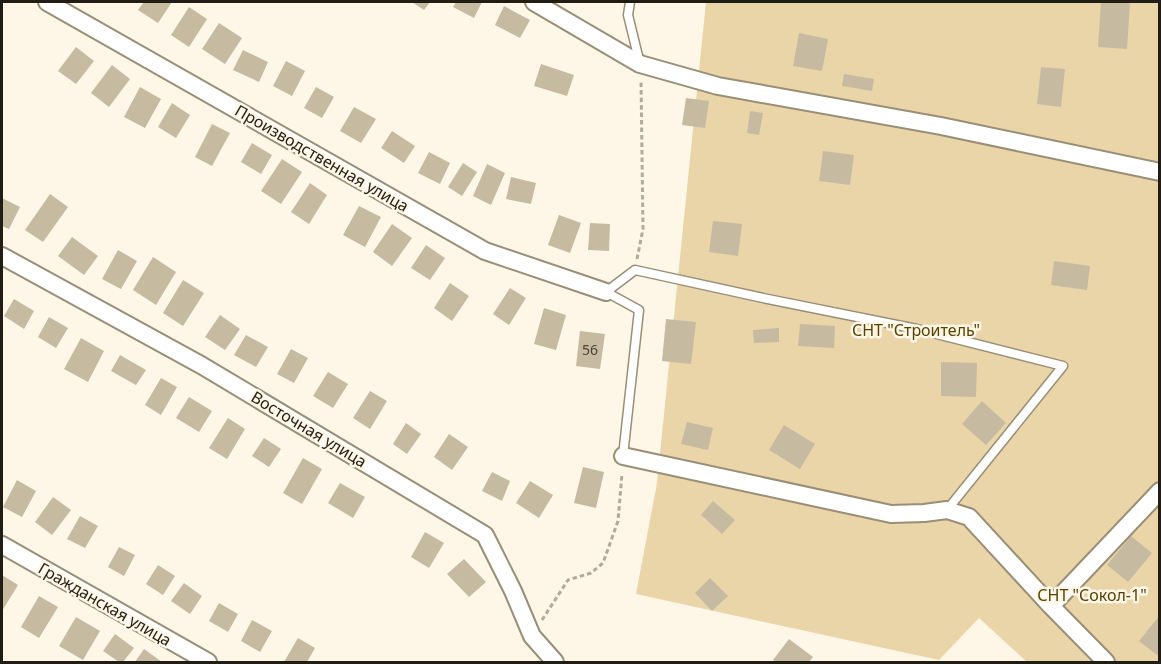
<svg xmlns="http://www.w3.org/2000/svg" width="1161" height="664" font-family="'Noto Sans',sans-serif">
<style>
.green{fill:#ead5a8}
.building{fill:#c6baa1}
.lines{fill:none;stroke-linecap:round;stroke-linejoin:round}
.service-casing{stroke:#998e76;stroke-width:11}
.minor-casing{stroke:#998e76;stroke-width:20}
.path{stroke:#b1aa9d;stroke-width:3;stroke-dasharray:4.5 3;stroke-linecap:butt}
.service{stroke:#fff;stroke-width:8}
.minor{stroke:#fff;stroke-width:16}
.labels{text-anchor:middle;stroke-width:5;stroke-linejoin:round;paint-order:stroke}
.number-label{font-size:14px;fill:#4b4437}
.street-label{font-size:16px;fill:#221d14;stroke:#fef6e7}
.park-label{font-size:16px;fill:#594200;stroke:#fef6e7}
</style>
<rect width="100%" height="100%" fill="#fef6e7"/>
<path class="green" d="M706 2H1159V662H1027L979 618 939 660 636 594 657 483Z"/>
<path class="building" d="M144 2H172L158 23 138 10Z
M412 2H430L424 10Z
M456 2H482L474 18 453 7Z
M1101 2H1130L1127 49 1098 47Z
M504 6 530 20 520 38 495 25Z
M189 7 207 19 189 47 171 35Z
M219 23 242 38 225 64 202 49Z
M799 33 828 39 822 71 793 66Z
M76 47 94 61 76 84 58 71Z
M243 50 268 62 259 82 233 70Z
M286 61 305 71 292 96 273 86Z
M541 64 574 75 567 96 534 86Z
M112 65 130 79 109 107 91 93Z
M1041 67 1065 69 1061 107 1037 104Z
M844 74 874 79 872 91 842 86Z
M140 87 161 99 145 128 124 117Z
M316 87 334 97 322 118 304 108Z
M686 98 709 101 705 128 682 125Z
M172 103 190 115 176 138 158 127Z
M354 107 376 119 361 143 340 131Z
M750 111 763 113 759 135 747 133Z
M212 124 230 133 212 166 195 157Z
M392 131 415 146 404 163 381 148Z
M252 143 272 155 261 174 241 162Z
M823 151 854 155 850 185 819 181Z
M429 152 450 163 440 184 418 173Z
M282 159 302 172 281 204 261 191Z
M463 163 477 172 462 196 448 187Z
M487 164 505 173 491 205 473 196Z
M511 177 536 183 531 204 506 199Z
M310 183 327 195 309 224 291 212Z
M50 194 68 207 43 242 25 230Z
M2 198 20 207 9 229 2 226Z
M359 206 381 217 365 247 343 235Z
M559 215 581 223 570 253 548 245Z
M713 221 742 224 738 256 709 252Z
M590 223 610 224 609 251 588 250Z
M392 224 412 238 392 266 373 252Z
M72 237 98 256 84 275 58 256Z
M426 245 445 258 430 280 411 268Z
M118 250 137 261 121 289 102 279Z
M153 257 176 272 156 305 133 290Z
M1054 261 1090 266 1087 290 1051 285Z
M183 280 204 293 183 326 163 313Z
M450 283 469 296 452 321 434 308Z
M510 288 526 298 509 325 493 314Z
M14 299 34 311 24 329 4 316Z
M544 308 566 315 556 350 534 344Z
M220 315 240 329 225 350 205 337Z
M49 317 68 328 56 348 38 337Z
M666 319 696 322 691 364 662 361Z
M800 324 835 326 834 348 798 346Z
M779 328V342L754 343 753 330Z
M580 331 605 334 600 369 576 366Z
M246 335 268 347 256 367 234 355Z
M81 338 104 351 88 382 64 369Z
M291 349 308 358 294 383 277 374Z
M120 355 146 370 136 385 111 371Z
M941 362 977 363 976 397 941 396Z
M328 372 348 384 333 408 313 396Z
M161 378 177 387 161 415 145 405Z
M370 391 387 401 370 429 353 418Z
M189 397 212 411 199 432 176 418Z
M982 401 1006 423 986 445 962 424Z
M228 418 245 429 227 459 209 448Z
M687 422 713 428 708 450 681 444Z
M406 423 421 434 407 454 393 444Z
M784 425 815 444 800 469 769 450Z
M449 434 468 447 452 470 434 457Z
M264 438 281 449 269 467 252 456Z
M303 458 322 469 302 504 283 493Z
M583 467 604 472 596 508 574 503Z
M492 472 510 481 502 501 482 491Z
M17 480 36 491 22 517 3 507Z
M530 481 553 495 539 518 516 503Z
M340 483 365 497 353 518 328 503Z
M53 497 71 510 52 535 35 522Z
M713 501 735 520 722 534 701 515Z
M80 516 98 526 85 548 67 539Z
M425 532 444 543 429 568 411 557Z
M1131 536 1152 553 1128 582 1107 565Z
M119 547 135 555 124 576 108 567Z
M464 559 486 582 469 597 447 574Z
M158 565 175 576 163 595 146 584Z
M2 575 18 585 2 611Z
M710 578 728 596 712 611 695 593Z
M184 583 202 596 190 614 171 601Z
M39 596 58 607 39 638 21 627Z
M219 603 238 614 228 632 209 621Z
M1160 615V652L1157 655 1139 641Z
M76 617 100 631 83 660 59 646Z
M252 620 272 631 260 652 241 641Z
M115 634 134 648 123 662H119L103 651Z
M298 638 315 648 307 662H284Z
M789 639 813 657 809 662H776L773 660Z
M144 649 162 662H135Z"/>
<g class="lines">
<g class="service-casing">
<path id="service" d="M630 2 628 15 640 64
M623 456 639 310 606 292 635 270 763 298 917 329 1063 366 947 510"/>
</g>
<g class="minor-casing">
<path id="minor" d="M47 2 485 251 606 292
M534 2 640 64 718 86 941 126 1160 172
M2 256 201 365 485 535 513 591 532 636 555 662
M623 456 891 514 924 513 947 510 969 517 1051 606 1106 662
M2 545 208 662
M1051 606 1160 491"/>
</g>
<path class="path" d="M637 259 643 229 641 80
M542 620 568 580 591 573 603 563 618 521 622 474"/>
<use href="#service" class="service"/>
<use href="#minor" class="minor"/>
</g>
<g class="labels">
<g class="number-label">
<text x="590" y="355">56</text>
</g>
<g class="street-label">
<text transform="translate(322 158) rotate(30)" y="6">Производственная улица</text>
<text transform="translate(309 429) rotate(31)" y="6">Восточная улица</text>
<text transform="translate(105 604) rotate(30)" y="6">Гражданская улица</text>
</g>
<g class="park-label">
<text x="916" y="336">СНТ "Строитель"</text>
<text x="1092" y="601">СНТ "Сокол-1"</text>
</g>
</g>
<rect width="1161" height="664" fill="none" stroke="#221d14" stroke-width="6"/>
</svg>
